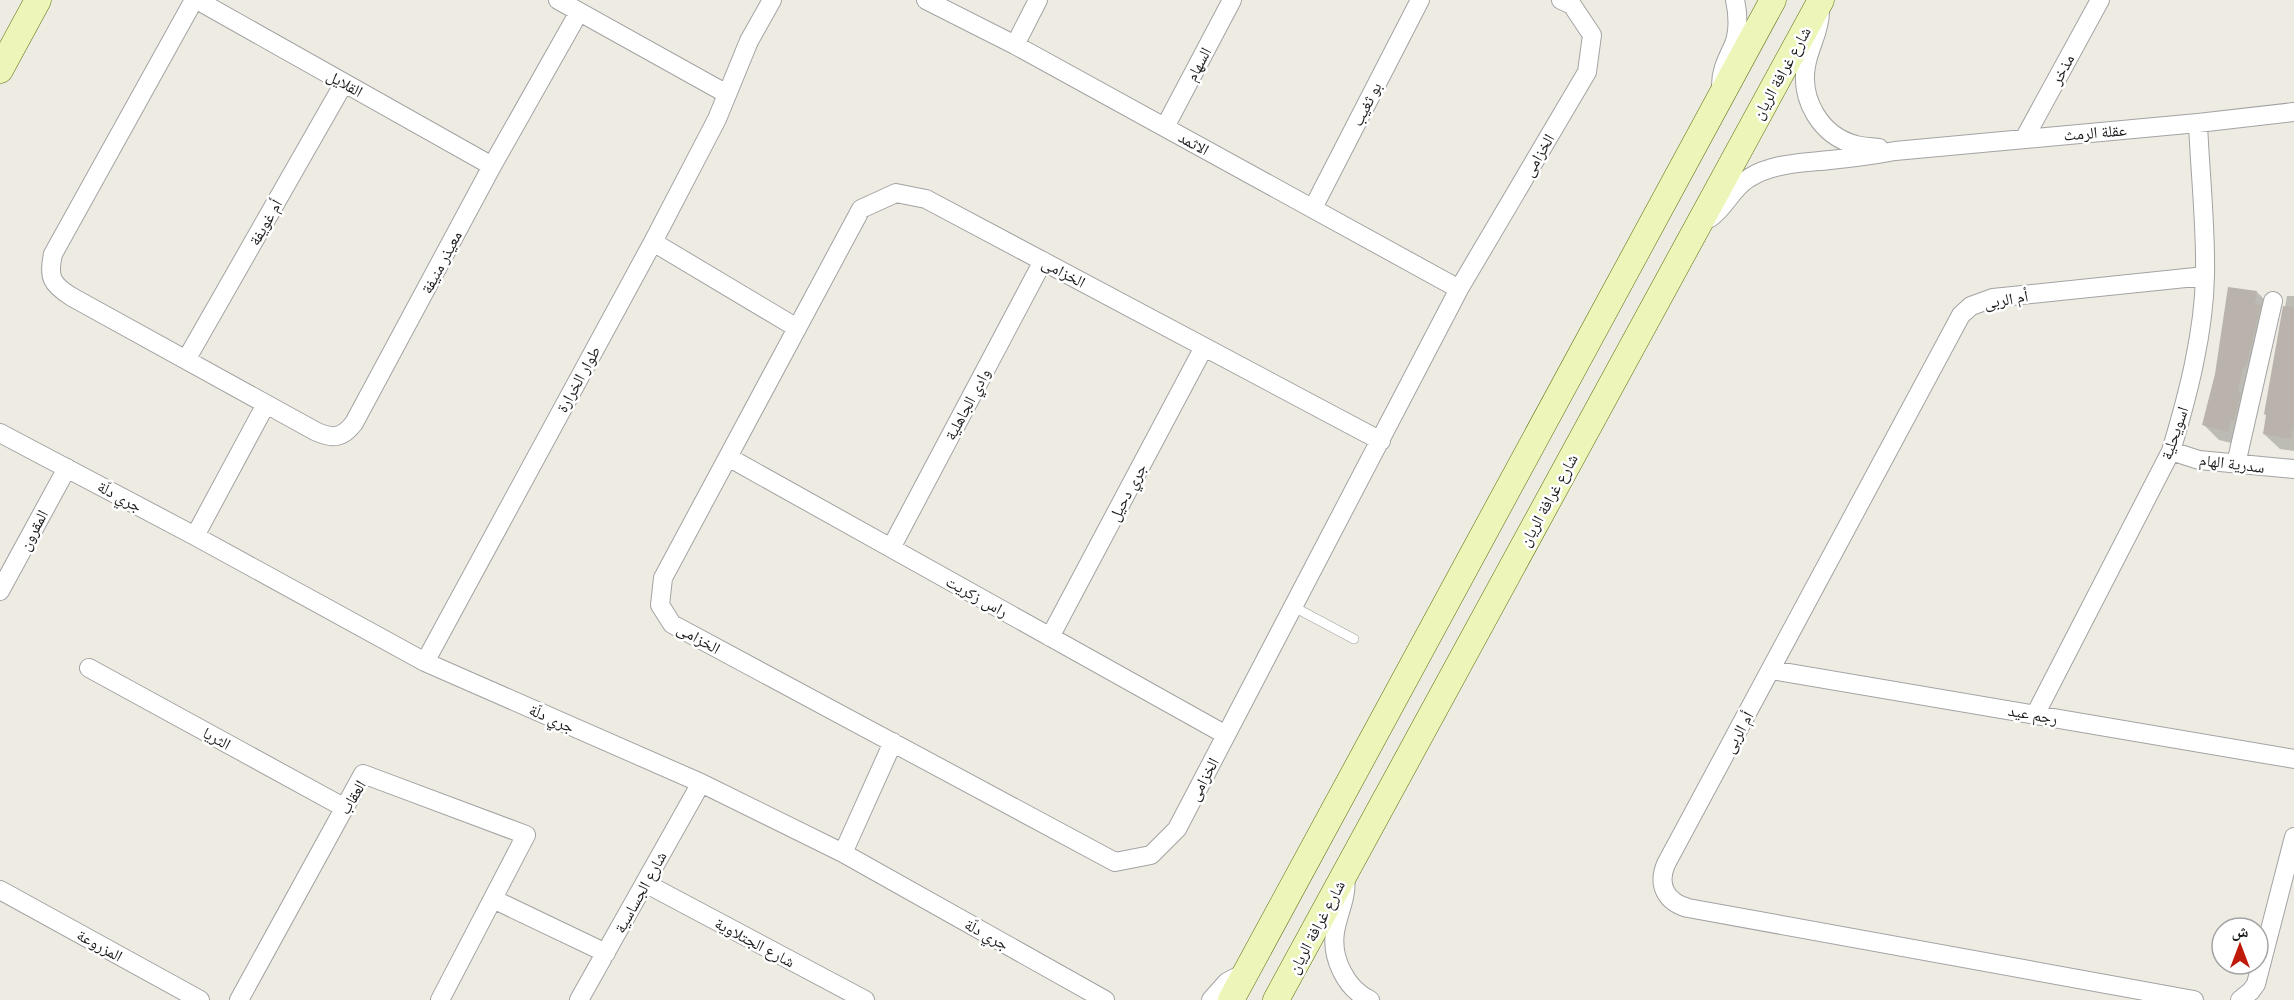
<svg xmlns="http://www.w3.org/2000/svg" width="2294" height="1000" font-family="'Public Sans','Noto Naskh Arabic',sans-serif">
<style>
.shadow{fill:#0003}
.building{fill:#b9b3ac}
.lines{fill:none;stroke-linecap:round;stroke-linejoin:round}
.lane-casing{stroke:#a3a3a3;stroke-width:10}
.street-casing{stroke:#a3a3a3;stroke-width:20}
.secondary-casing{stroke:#596d0a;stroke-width:27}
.lane{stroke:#fff;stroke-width:9}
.street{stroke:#fff;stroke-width:18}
.secondary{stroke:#edf6b8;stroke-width:26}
.labels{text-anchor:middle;stroke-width:5;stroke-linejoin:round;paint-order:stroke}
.street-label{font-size:16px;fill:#1c1c1c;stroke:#fff}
</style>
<rect width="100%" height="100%" fill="#edebe2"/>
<path class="shadow" d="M2257 292 2272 307 2243 446 2219 440 2204 425Z
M2287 296H2294V451L2280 449 2264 434 2268 416 2265 414Z"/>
<path class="building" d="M2228 287 2257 291 2255 304 2261 305 2246 367H2243L2238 391 2241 392 2234 421 2231 420 2228 432 2202 425 2215 374Z
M2283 306 2294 307V425L2291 439 2263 434 2266 415 2264 414Z"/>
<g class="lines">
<g class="lane-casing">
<path id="lane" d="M1294 607 1354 639"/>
</g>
<g class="street-casing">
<path id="street" d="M194 0 53 254C48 277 51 284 72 297L315 431C332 439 342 439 354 423L492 166 579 12
M197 0 492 166
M558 0 727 94
M926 0 1015 45 1459 289
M1820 12C1820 31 1809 47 1806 66 1800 100 1821 136 1856 145 1863 147 1871 147 1879 148
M1015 45 1038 0
M1721 85C1721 69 1728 58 1734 44 1739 31 1738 13 1735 0
M1165 127 1232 0
M2024 139 2100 0
M1313 208 1420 0
M1710 218C1726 207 1732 188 1749 178 1772 163 1803 163 1830 160 1852 158 1874 155 1895 151L2198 123 2294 112
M653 242 797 328
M186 360 344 83
M0 433 195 536 425 662 701 783 843 853 1105 1000
M1381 441 926 199 896 193 861 209 663 578 660 605 672 624 1115 862 1151 855 1177 829 1459 289 1587 72 1592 35 1572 5 1561 0
M2171 451 2199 460 2294 469
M728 457 1226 735
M2236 464 2273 301
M195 536 266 404
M891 548 1043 261
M0 591 67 468
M1050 637 1204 347
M425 662 653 242 717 119 749 41 772 0
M89 668 345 808
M1772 670 2294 759
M2035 715 2171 451C2188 395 2204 333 2205 275 2206 224 2200 173 2198 123
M843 853 893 742
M1345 876C1348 897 1338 912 1335 932 1331 958 1346 989 1370 1000
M645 883 865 1000
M0 890 200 1000
M493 899 606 953
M239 1000 363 774 526 835 440 1000
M579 1000 701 783
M1211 1000 1227 982 1246 972
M2194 1000 1688 908C1666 902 1657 885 1666 864L1961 315 1971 306 1993 298 2205 276
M2240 1000 2251 991 2256 984 2294 837"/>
</g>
<g class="secondary-casing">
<path id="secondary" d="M0 70 38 0
M1231 1000 1773 0
M1276 1000 1821 0"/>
</g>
<use href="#lane" class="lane"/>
<use href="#street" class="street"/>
<use href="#secondary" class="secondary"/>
</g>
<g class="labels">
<g class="street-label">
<text transform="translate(1198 64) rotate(-62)" y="6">السهام</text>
<text transform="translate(2062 69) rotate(-61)" y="6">مذخر</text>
<text transform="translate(1781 73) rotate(-61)" y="6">شارع غرافة الريان</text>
<text transform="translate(345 83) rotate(29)" y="6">القلايل</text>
<text transform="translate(1366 104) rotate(-63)" y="6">بو ثغيب</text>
<text transform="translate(2095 132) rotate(-5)" y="6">عقلة الرمث</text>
<text transform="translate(1194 143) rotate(29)" y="6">الاثمد</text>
<text transform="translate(1538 155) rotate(-60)" y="6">الخزامى</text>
<text transform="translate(265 222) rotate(-60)" y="6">أم غويفة</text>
<text transform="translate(441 262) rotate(-62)" y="6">معيذر منيفة</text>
<text transform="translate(1064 272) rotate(28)" y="6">الخزامى</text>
<text transform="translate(2006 299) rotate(-10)" y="6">أم الربى</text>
<text transform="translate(578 379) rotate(-61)" y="6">طوار الخرارة</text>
<text transform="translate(967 404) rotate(-62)" y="6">وادي الجاهلية</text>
<text transform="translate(2174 433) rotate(-71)" y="6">اسويحلية</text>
<text transform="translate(2232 463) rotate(7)" y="6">سدرية الهام</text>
<text transform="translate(1127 492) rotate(-62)" y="6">جري دحيل</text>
<text transform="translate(120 496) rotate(28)" y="6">جري دلّة</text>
<text transform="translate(1548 500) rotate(-61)" y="6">شارع غرافة الريان</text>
<text transform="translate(33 530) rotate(-62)" y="6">المقرون</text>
<text transform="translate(977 596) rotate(29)" y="6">راس زكريت</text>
<text transform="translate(699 638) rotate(29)" y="6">الخزامى</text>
<text transform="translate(2033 714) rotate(10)" y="6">رجم عيد</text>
<text transform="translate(552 718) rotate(24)" y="6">جري دلّة</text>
<text transform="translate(1738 732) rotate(-61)" y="6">أم الربى</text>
<text transform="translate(217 738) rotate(29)" y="6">الثريا</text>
<text transform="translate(1203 779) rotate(-62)" y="6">الخزامى</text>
<text transform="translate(352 797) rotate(-59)" y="6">العقاب</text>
<text transform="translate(640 892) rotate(-61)" y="6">شارع الجساسية</text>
<text transform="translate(1316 927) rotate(-62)" y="6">شارع غرافة الريان</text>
<text transform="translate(987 934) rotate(29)" y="6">جري دلّة</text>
<text transform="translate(755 942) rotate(28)" y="6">شارع الجتلاوية</text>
<text transform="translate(100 945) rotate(29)" y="6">المزروعة</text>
</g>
</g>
<g transform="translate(2240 946)"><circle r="28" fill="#ffffff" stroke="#a4a4a4" stroke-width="1.5"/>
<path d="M0-4.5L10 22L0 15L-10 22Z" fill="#bf1a0a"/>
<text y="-9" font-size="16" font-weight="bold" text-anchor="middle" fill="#1c1c1c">ش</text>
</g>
</svg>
